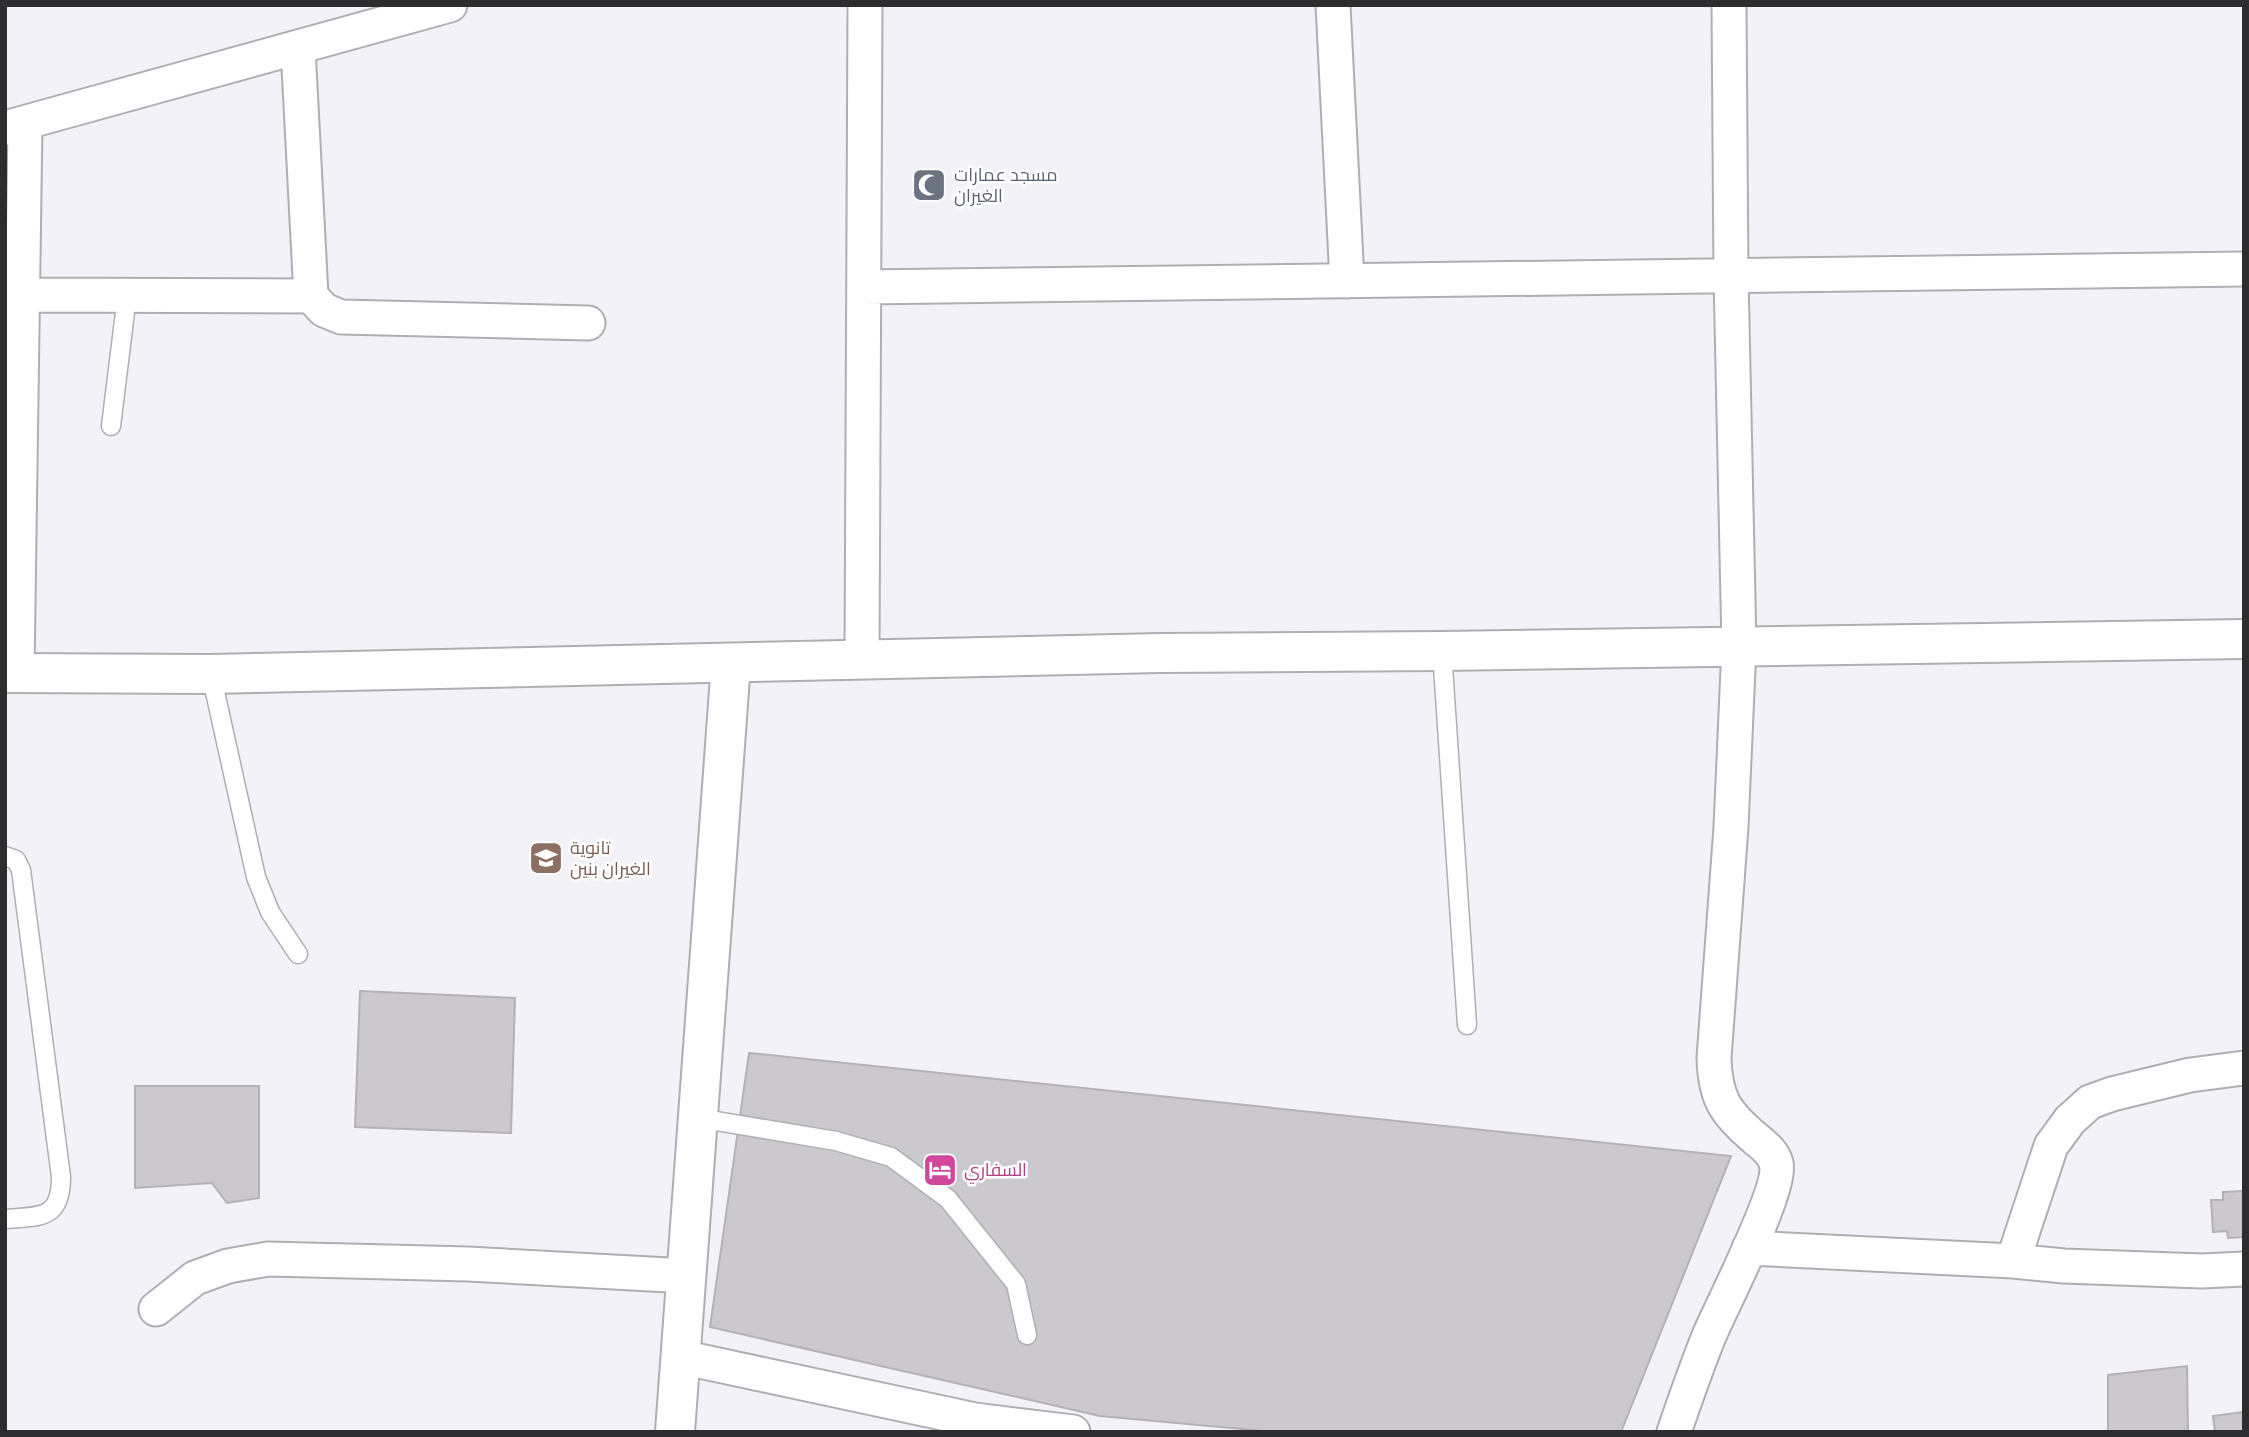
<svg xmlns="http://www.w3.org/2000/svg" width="2249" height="1437" font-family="Ubuntu,Cairo,sans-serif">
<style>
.building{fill:#cbc9ce;stroke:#b4b1b7;stroke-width:2}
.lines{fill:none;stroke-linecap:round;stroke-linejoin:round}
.service-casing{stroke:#aeaeb4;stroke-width:21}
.minor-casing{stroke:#aeaeb4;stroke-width:37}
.tertiary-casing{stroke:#aeaeb4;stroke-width:42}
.service{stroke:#fff;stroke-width:18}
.minor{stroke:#fff;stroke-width:33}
.tertiary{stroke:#fff;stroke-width:38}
.labels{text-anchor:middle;stroke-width:5;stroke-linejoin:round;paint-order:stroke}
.worship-label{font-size:18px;fill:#5b616d;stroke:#fff;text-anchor:start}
.education-label{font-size:18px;fill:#785e54;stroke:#fff;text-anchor:start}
.hotel-label{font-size:18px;fill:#b23c85;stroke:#fff;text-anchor:start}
</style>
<rect width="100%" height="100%" fill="#f2f2f8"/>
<path class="building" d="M360 991 515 998 511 1133 355 1127Z
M749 1053 1731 1156 1621 1432H1276L1100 1416 710 1327Z
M135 1086H259V1198L227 1203 212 1183 135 1188Z
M2244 1191V1237L2228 1238 2227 1231 2213 1232 2211 1200H2223V1192Z
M2187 1366 2188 1432H2108V1375Z
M2244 1412V1432H2215L2213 1416Z"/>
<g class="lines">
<g class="service-casing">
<path id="service" d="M111 426 127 296
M1442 651 1467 1025
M211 674 256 877 270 912 298 954
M5 856 16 860 21 870 61 1177C61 1220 40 1216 5 1219
M698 1118 836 1141 891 1157 948 1199 1016 1284 1027 1335"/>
</g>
<g class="minor-casing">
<path id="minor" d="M1333 5 1347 281
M298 48 311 296 324 310 341 317 588 323
M5 128 450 5
M864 287 2244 269
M23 295 311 296
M862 658 865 5
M17 673 25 123
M1749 1248 2013 1261 2064 1266 2202 1271 2244 1269
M2013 1261 2051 1146 2070 1120 2090 1102 2112 1094 2190 1075 2244 1068
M156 1309 195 1278 228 1266 268 1259 468 1264 687 1276
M681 1357 975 1420 1073 1432
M1674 1432C1685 1400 1696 1368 1709 1336 1722 1305 1783 1188 1776 1163 1773 1152 1764 1146 1756 1139 1725 1113 1715 1098 1714 1058L1731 827 1739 646 1731 276 1729 5"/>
</g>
<g class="tertiary-casing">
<path id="tertiary" d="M5 673 211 674 1160 653 1442 651 2244 639
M675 1432 731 663"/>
</g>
<use href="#service" class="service"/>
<use href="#minor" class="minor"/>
<use href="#tertiary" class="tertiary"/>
</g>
<defs>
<g id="mosque-square" transform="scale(1.75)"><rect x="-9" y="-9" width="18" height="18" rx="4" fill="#6b7280" stroke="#fff"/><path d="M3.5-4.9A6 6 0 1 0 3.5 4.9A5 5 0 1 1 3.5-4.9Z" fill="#fff"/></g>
<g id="school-square" transform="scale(1.75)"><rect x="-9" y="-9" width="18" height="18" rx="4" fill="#8d6e63" stroke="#fff"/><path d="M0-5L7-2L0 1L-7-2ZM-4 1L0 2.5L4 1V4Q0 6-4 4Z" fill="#fff"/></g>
<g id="hotel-square" transform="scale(1.75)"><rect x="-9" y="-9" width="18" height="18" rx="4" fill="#d1479c" stroke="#fff"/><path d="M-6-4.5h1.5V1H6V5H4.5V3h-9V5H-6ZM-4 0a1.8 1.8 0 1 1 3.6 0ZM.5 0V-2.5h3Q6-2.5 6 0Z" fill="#fff"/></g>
</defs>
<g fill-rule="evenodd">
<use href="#mosque-square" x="929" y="185"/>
<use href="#school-square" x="546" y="858"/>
<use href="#hotel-square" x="940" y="1170"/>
</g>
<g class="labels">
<g class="worship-label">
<text x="954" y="181">مسجد عمارات<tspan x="954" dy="21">الغيران</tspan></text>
</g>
<g class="education-label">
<text x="570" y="854">تانوية<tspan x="570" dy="21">الغيران بنين</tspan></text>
</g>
<g class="hotel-label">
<text x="964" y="1176">السفاري</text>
</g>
</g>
<rect width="2249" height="1437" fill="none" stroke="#2d2d30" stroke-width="14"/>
</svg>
